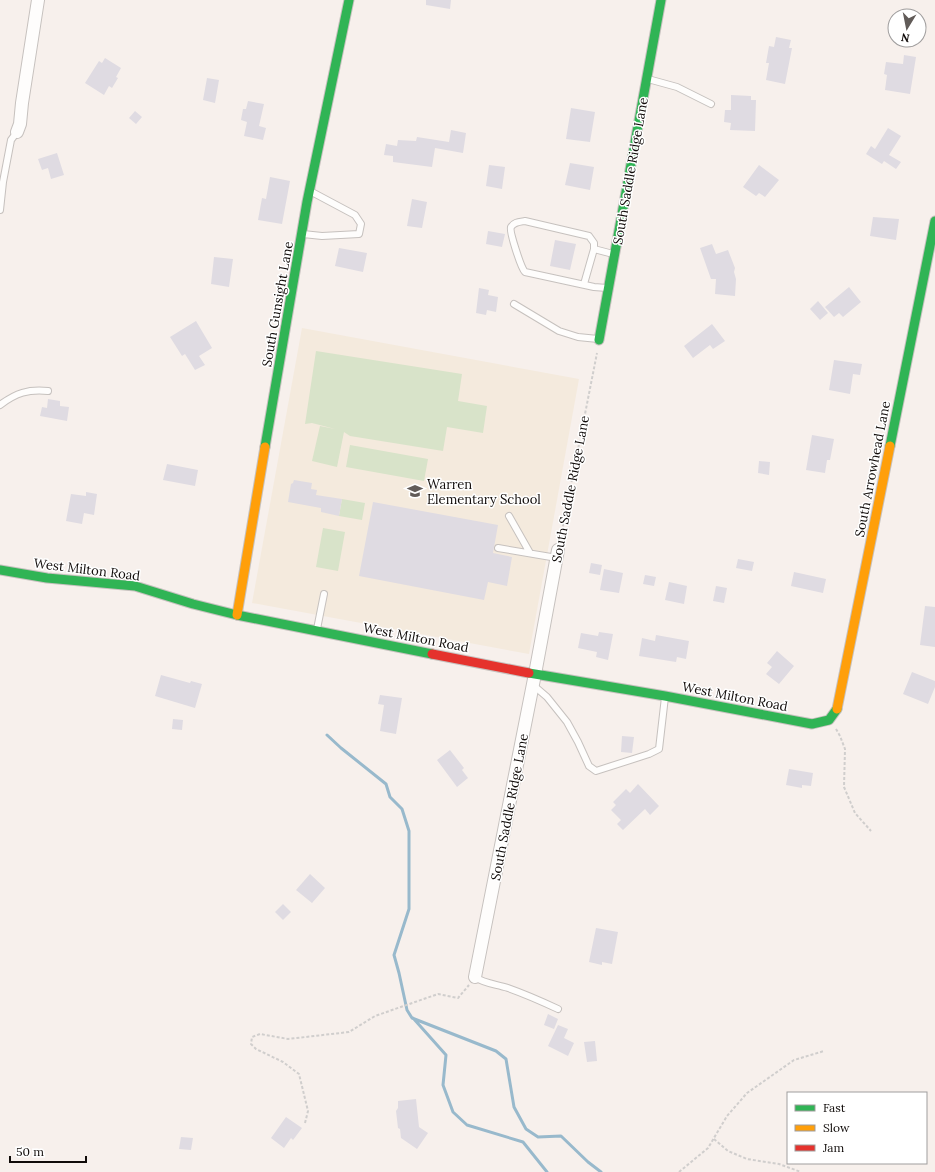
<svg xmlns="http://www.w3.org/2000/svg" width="935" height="1172" font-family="Lora,serif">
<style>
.education{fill:#f4eadd}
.green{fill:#d8e3c9}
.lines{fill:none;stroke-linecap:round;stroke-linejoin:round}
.stream{stroke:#98b9cc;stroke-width:3}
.building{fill:#dfdbe2}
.lane-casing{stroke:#c6c1be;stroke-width:8}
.street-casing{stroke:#c6c1be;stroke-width:14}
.fast-casing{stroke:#c6c1be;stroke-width:11}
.slow-casing{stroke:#c6c1be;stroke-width:11}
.jam-casing{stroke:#c6c1be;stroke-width:11}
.path{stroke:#d0cecd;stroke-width:2;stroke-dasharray:3 2;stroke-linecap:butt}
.lane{stroke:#fefdfc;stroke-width:6}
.street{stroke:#fefdfc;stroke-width:12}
.fast{stroke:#30b455;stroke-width:9}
.slow{stroke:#ff9f0a;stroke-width:9}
.jam{stroke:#e5322d;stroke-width:9}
.labels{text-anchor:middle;stroke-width:3;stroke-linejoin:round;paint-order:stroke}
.street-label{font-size:13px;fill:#100b09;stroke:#fff}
.poi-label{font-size:13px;fill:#100b09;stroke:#fff;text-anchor:start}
</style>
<rect width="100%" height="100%" fill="#f7f0ec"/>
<path class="education" d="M302 328 579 379 529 654 252 603Z"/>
<path class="green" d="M316 351 462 374 458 401 487 406 483 433 447 427 443 451 350 436 344 432 337 467 312 461 320 426 335 429 312 423 305 424Z
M350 445 428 459 424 481 346 467Z
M342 499 365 503 362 520 339 516Z
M323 528 345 532 338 571 316 567Z"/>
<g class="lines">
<path class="stream" d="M327 735 341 748 386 784 390 797 402 809 409 831V909L394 955 399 973 407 1010 412 1018 496 1051 506 1059 514 1107 526 1129 538 1137 561 1136 588 1162 601 1172
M413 1018 446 1055 443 1085 453 1112 467 1125 523 1142 547 1172"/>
</g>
<path class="building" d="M426 0H451L450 9 426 5Z
M776 37 791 40 789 48H792L785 84 766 80 769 63H766L769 46 774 47Z
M904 55 916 57 910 94 885 90 887 75 884 74 886 62 903 64Z
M105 58 121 68 116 77 118 78 112 88 109 86 104 95 85 83 99 61 102 63Z
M207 78 219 80 215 103 203 100Z
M731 95 751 96V100H756L755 131 730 130 731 123 724 122 725 110H731Z
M248 101 264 104 259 126 266 128 263 140 244 136 247 122 241 120 243 109H246Z
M571 108 595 112 590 142 566 139Z
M135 111 142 117 136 124 129 118Z
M888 128 901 136 889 155 901 162 896 169 884 161 882 164 866 154 871 146 875 149Z
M451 130 466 133 463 153 435 148 432 167 393 162V156L384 155 386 144 397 146 398 140 416 141 417 137 449 142Z
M57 153 64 175 51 179 48 168 42 170 38 159Z
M570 163 594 167 590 190 565 185Z
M489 165 505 167 502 189 486 186Z
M759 165 779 180 765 197 759 193 756 196 743 187Z
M270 177 290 181 282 224 258 220 262 198 266 199Z
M412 199 427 202 422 228 407 226Z
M873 217 899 219 896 240 870 236Z
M488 231 505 234 502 247 486 244Z
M555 240 576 244 570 270 550 266Z
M712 244 716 254 728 250 735 268 734 272 736 279 735 296 715 294 716 279H711L700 248Z
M339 248 367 253 363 272 335 266Z
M214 257 233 259 229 287 211 284Z
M849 287 861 302 843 317 839 313 834 317 825 307Z
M479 288 489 290 488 295 498 297 496 312 487 310 486 315 476 313Z
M818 301 828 313 820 320 810 309Z
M196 321 212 348 199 356 205 365 195 370 185 354 182 356 170 337Z
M712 324 725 341 713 349 710 345 693 358 684 346Z
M834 360 862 364 860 375 853 374 850 394 829 390Z
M48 399 60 401V406L69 407 67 421 40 416 42 407 47 408Z
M812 435 834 439 830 460H827L825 473 806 470Z
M759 461 770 462 769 475 758 473Z
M167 464 198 470 195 486 163 480Z
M294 480 312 483 311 489 317 490 316 495 342 499 339 516 321 512V508L288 502 291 484 293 483Z
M86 492 97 494 94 515 84 513 82 524 66 521 71 494 86 496Z
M373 502 498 525 493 553 512 557 507 586 488 582 484 600 359 576Z
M738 559 754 562 752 571 736 568Z
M591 563 602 565 600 575 589 573Z
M604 569 623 573 619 593 600 590Z
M794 572 826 579 823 593 791 586Z
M645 575 656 577 654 586 643 584Z
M669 582 687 586 684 604 665 600Z
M716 586 727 588 724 603 713 601Z
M925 606 935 607V647L920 645Z
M599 632 613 634 608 660 596 657 597 652 578 648 581 633 598 636Z
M656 635 689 641 686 659 677 657 676 662 639 656 642 638 655 641Z
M777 651 794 666 779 684 766 674 772 667 767 663Z
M912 672 935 681V687L928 704 903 694Z
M161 675 190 683 191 681 202 684 195 708 155 696Z
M380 695 402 698 396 734 380 731 384 705 378 704Z
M173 719 183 720 182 730 172 729Z
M622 736 634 737 632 753 621 752Z
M450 750 464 768 462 770 468 778 457 787 437 760Z
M789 769 813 773 811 786 802 785V788L786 785Z
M638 784 659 806 650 815 645 809 623 830 617 824 621 820 611 810 616 805 613 802 626 789 630 793Z
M310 874 325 888 312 903 296 890Z
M283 904 291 912 283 920 275 912Z
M596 928 618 932 612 964 602 962V965L589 962Z
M548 1014 558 1019 554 1029 544 1025Z
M558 1025 568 1029 564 1038 574 1043 568 1056 548 1046Z
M595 1041 597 1061 587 1062 584 1042Z
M416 1099 419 1127 428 1133 417 1149 401 1138 400 1129 398 1128 396 1111 398 1108V1101Z
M286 1117 302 1128 293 1140 291 1138 284 1148 271 1138Z
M181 1137 193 1138 191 1150 179 1149Z"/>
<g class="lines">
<g class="lane-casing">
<path id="lane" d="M648 79 677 87 711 104
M0 210 3 182 11 140 17 132
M303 234 322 236 359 234 361 224 355 215 310 191
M594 249 613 254
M584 284 594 249V243L589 236 525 221C519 222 514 222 511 227 509 231 521 268 525 272L594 287 607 288
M514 304 559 331 578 337 598 339
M0 405C16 393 28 389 48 391
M509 516 530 553
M498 548 557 558
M317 629 324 594
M533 685 547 697 567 722 578 742 589 766 596 771 649 754 659 749 665 697
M475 977C485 984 496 984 508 988 525 994 541 1001 558 1009"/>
</g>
<g class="street-casing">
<path id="street" d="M17 132 20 124 22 103 38 0
M475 977 535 674 558 550"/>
</g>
<g class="fast-casing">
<path id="fast" d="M599 340 661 0
M890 446 935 221
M265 447 307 202 349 0
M0 570 47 578 135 586 193 604 237 615 432 654
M529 673 665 696 812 724 829 720 837 709"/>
</g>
<g class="slow-casing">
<path id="slow" d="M237 615 265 447
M837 709 890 446"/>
</g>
<g class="jam-casing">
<path id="jam" d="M432 654 529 673"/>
</g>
<path class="path" d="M560 541 597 353
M836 729 840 736 845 749 844 787 855 813 871 831
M305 1123 308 1111 299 1074 283 1062 256 1049 251 1044 252 1037 260 1034 288 1039 349 1032 375 1016 438 994 458 998 469 985
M714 1139 728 1151 747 1159 779 1164 801 1172
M679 1172 708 1148 727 1116 747 1093 794 1060 824 1051"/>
<use href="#lane" class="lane"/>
<use href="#street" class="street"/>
<use href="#fast" class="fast"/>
<use href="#slow" class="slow"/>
<use href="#jam" class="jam"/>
</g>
<defs>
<g id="school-bare" transform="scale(1.2)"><path d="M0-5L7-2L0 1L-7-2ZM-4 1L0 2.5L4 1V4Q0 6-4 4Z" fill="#615b58" stroke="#fff" stroke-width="2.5" paint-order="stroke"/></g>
</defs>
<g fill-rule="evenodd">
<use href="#school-bare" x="415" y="491"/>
</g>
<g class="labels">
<g class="street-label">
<text transform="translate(630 171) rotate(-80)" y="5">South Saddle Ridge Lane</text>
<text transform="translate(277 304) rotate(-80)" y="5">South Gunsight Lane</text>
<text transform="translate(872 469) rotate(-79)" y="5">South Arrowhead Lane</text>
<text transform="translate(570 489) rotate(-79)" y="5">South Saddle Ridge Lane</text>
<text transform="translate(87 569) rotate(7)" y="5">West Milton Road</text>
<text transform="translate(416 637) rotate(11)" y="5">West Milton Road</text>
<text transform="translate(735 696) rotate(11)" y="5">West Milton Road</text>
<text transform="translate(509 807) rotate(-79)" y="5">South Saddle Ridge Lane</text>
</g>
<g class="poi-label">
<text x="427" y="489">Warren<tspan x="427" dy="15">Elementary School</tspan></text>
</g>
</g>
<rect x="787" y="1092" width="140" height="72" fill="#ffffff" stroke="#9f9d9d"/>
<rect x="795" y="1105" width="20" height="6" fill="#30b455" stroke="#9f9d9d"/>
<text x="823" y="1112" font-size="12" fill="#100b09">Fast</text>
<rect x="795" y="1125" width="20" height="6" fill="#ff9f0a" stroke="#9f9d9d"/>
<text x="823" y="1132" font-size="12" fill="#100b09">Slow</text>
<rect x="795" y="1145" width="20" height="6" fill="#e5322d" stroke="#9f9d9d"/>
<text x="823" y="1152" font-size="12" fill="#100b09">Jam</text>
<g transform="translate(907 28) rotate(190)"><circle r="19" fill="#ffffff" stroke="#9f9d9d"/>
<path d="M0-3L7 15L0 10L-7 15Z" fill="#615b58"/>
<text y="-6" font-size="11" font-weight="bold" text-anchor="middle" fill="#100b09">N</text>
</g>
<path d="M10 1156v6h76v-6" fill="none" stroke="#100b09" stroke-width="2"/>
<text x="16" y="1156" font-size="12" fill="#100b09" stroke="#ffffff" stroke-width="3" paint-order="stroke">50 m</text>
</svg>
